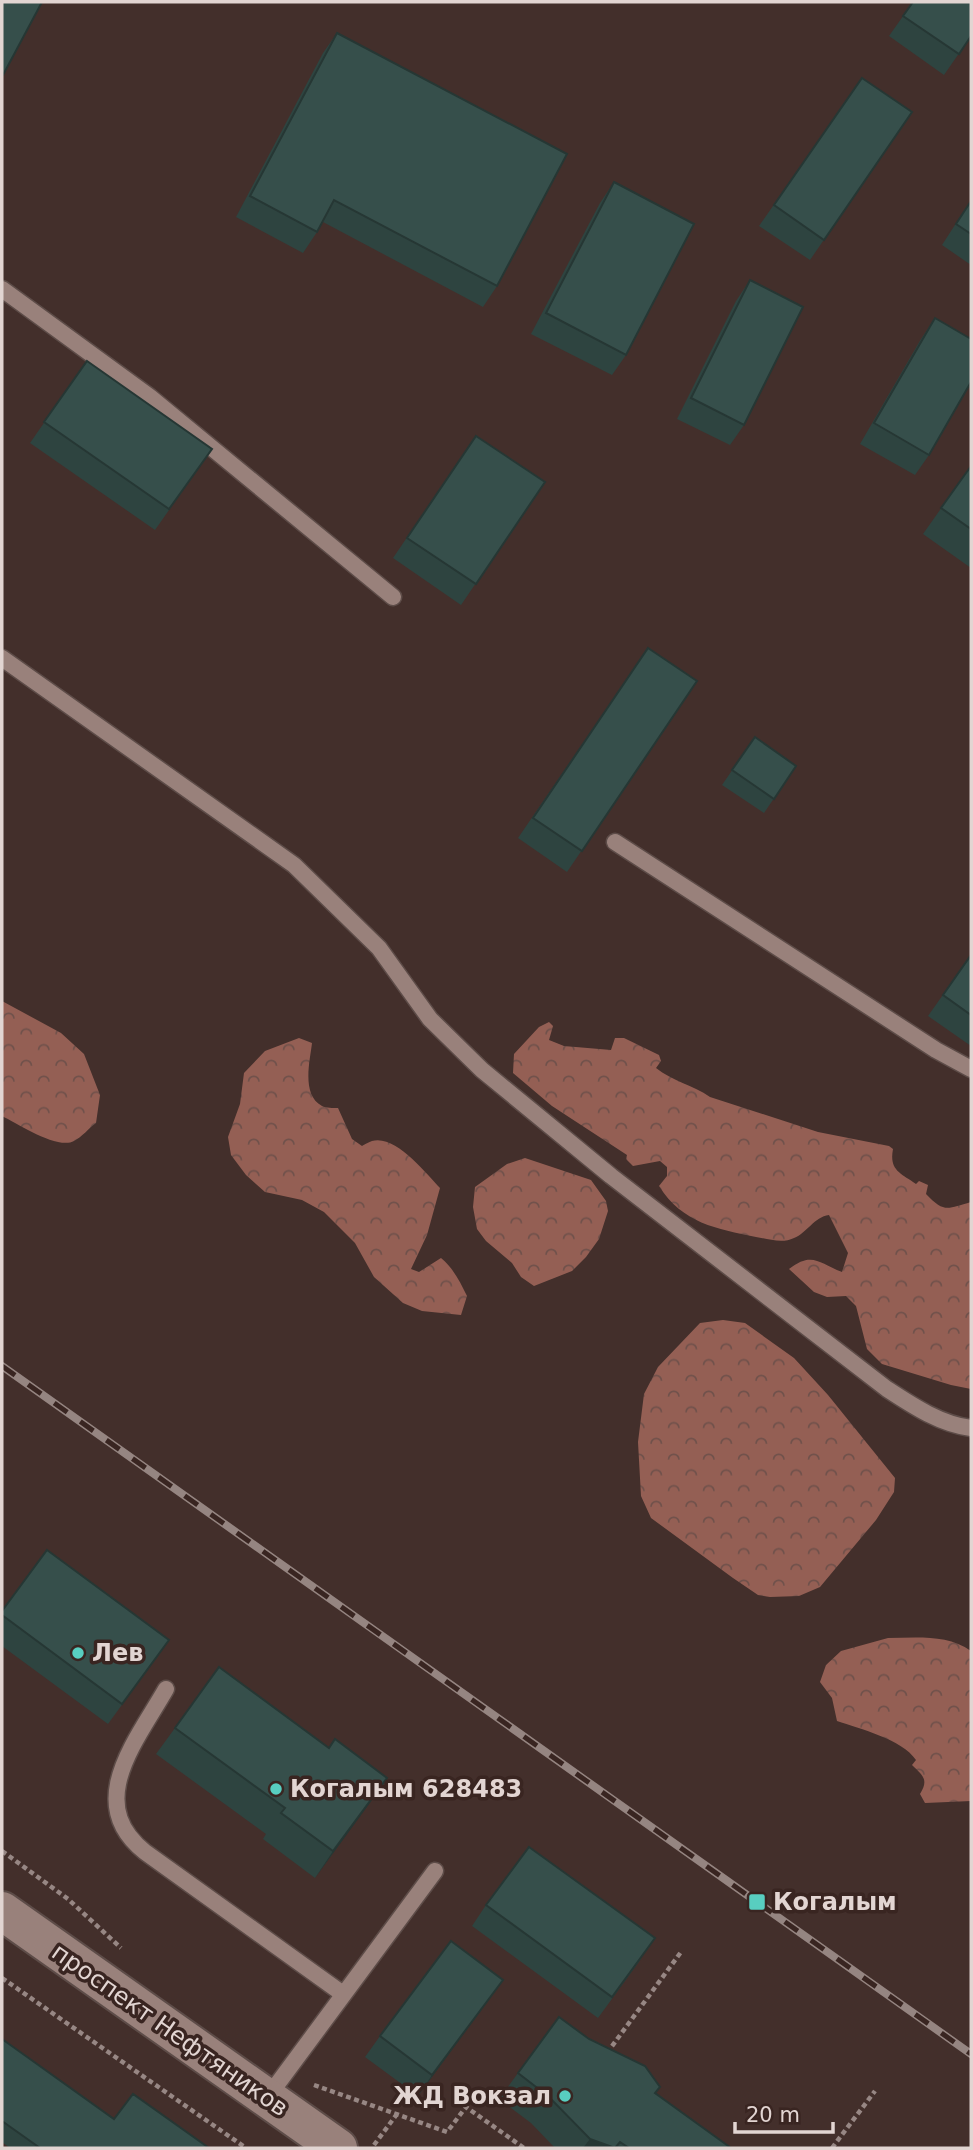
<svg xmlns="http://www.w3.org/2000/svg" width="973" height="2150" font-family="'DejaVu Sans',sans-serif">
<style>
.forest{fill:url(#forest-crowns)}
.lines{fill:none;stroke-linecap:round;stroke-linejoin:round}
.service-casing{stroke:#5d4c48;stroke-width:19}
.secondary-casing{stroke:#5d4c48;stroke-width:42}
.path{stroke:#978784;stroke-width:4.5;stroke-dasharray:5 3.5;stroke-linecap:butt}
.service{stroke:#99817b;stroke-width:16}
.secondary{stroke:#99817b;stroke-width:38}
.rail-casing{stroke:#958581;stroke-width:8}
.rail{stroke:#392521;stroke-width:5;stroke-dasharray:16;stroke-linecap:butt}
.wall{fill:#2e4440}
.shaded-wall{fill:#263734}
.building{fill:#364f4b;stroke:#263734;stroke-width:2}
.poi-dot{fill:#58cec0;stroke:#392521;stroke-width:2.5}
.labels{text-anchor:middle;stroke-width:7;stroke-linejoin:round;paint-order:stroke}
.poi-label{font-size:24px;font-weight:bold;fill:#e2d5d2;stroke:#392521;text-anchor:start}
.street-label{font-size:24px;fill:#e2d5d2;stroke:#392521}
</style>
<defs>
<pattern id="forest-crowns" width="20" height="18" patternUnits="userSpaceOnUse" patternTransform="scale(1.75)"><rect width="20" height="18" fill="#945f54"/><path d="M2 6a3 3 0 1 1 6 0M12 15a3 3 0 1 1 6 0" fill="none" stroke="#70514b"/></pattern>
</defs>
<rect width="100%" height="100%" fill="#432f2b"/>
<path class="forest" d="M2 1001 61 1033 84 1054 100 1095 96 1123C89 1128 82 1137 74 1141 58 1150 18 1124 2 1116Z
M549 1022 553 1026 549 1040 564 1046 611 1050 615 1038H624L659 1055 661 1061 656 1068C672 1081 693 1085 710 1097L818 1132 889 1146 893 1149C889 1170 900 1173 916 1184L919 1181 928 1185 926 1194C944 1213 947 1209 971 1202V1389L951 1385 882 1364 867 1349 856 1306 846 1296 827 1297 814 1292 789 1269C812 1251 819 1263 842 1272L848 1253 829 1215C814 1217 807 1233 794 1238 782 1244 769 1239 756 1237 717 1229 682 1223 659 1186L667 1176V1167L660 1161 633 1166 626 1159 627 1155 552 1106 513 1073 514 1054 539 1027Z
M299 1038 312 1043C310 1061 301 1095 322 1106 326 1108 333 1108 338 1108L352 1139 362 1146C365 1144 369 1142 372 1141 395 1134 426 1173 440 1188L427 1235 411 1269 419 1272 441 1258C454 1269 460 1282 467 1296L461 1315 422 1311 403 1303 374 1277 355 1243 324 1212 302 1200 265 1192 246 1175 231 1155 228 1137 240 1104 244 1073 265 1051Z
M525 1158 591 1180 606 1201 608 1211 599 1239 586 1257 572 1271 534 1286 521 1277 512 1263 486 1241 477 1229 473 1207 475 1187 507 1164Z
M723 1320 745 1323 794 1358 828 1395 895 1478 894 1492 876 1520 820 1587 799 1596 770 1597 758 1595 733 1578 651 1518 641 1496 638 1442 644 1394 658 1367 700 1323Z
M888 1638C916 1638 947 1634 971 1651V1801L925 1803 920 1794C929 1779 923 1776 912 1765L916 1760C902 1739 860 1729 837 1721L832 1698 820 1682 826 1665 841 1651Z"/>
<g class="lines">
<g class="service-casing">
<path id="service" d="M2 289 150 397 393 597
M2 658 294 865 379 948 430 1019 482 1070 611 1176 887 1389C913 1406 940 1424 971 1428
M615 842 936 1050 971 1069
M166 1689C137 1740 83 1803 145 1852L343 1994
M267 2098 435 1871"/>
</g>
<g class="secondary-casing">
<path id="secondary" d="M2 1911 338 2148"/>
</g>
<path class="path" d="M2 1851 68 1899 121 1948
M2 1978 246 2148
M607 2053 681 1952
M314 2085 447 2132 466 2107 524 2148
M374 2145 397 2114
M832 2148 875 2091"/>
<use href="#service" class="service"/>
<use href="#secondary" class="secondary"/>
<g class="rail-casing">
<path id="rail" d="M2 1366 971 2054"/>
</g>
<use href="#rail" class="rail"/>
</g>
<path class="wall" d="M913 2 971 36 944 75 889 36Z
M337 33 497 286 483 307 323 222 317 232 303 253 236 217 323 53Z
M862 78 912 112 810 260 759 226Z
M614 182 626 355 612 375 531 334 600 203Z
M971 200V265L942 245Z
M750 280 744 425 730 445 677 419 736 301Z
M935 318 929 455 915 475 860 444 921 339Z
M87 361 212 449 155 530 30 443Z
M476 436 545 482 461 605 393 558Z
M971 466V568L923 534Z
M648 648 697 681 567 872 518 838Z
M755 737 796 766 764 813 722 785Z
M971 955V1046L928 1016Z
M2 1611 169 1640 108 1724 2 1646Z
M175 1728 329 1748 387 1778 315 1878 263 1839 266 1834 156 1754Z
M486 1905 641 1959 598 2018 472 1926Z
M488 2000 418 2096 365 2057 380 2036Z
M2 2039 114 2119 209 2148H10L2 2142Z
M518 2073 656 2093 731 2148H555L531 2123 499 2099Z"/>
<path class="shaded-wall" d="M387 1778 369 1804 315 1878 333 1851Z
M503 1980 488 2000 418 2096 432 2075Z
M590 2139 615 2148H583Z"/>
<path class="building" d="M2 2H42L3 75H2Z
M913 2H971V36L959 54 903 16Z
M337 33 567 154 497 286 334 200 317 232 250 196Z
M862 78 912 112 824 240 774 205Z
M614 182 694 224 626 355 546 313Z
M971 201V234L956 224Z
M750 280 803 307 744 425 691 398Z
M935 318 971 339V382L929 455 874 423Z
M87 361 212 449 169 509 44 422Z
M476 436 545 482 476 584 407 538Z
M971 466V529L941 508Z
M648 648 697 681 582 851 533 818Z
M755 737 796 766 774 799 732 770Z
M971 955V1015L943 995Z
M47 1550 169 1640 122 1704 2 1615V1611Z
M219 1667 329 1748 335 1739 387 1778 333 1851 281 1813 285 1808 175 1728Z
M529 1847 655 1938 612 1997 486 1905Z
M451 1941 503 1980 432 2075 380 2036Z
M559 2017 589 2039 645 2066 660 2087 655 2093 731 2148H629L620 2142 615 2148 590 2139 549 2097 518 2073Z
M2 2039 114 2119 133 2094 209 2148H40L2 2121Z"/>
<g class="poi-dot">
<circle cx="78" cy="1653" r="7"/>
<circle cx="276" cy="1789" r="7"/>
<rect x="748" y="1893" width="18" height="18" rx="3.5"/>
<circle cx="565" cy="2096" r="7"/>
</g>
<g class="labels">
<g class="poi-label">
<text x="92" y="1661">Лев</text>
<text x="290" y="1797">Когалым 628483</text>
<text x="773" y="1910">Когалым</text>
<text x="551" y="2104" text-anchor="end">ЖД Вокзал</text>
</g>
<g class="street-label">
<text transform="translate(170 2030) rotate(35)" y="8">проспект Нефтяников</text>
</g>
</g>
<rect width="973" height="2150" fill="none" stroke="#e2d5d2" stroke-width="7"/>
<path d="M735 2122v10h98v-10" fill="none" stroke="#e2d5d2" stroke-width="3.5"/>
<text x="746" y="2122" font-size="21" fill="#e2d5d2" stroke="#392521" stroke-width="5" paint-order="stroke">20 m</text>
</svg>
